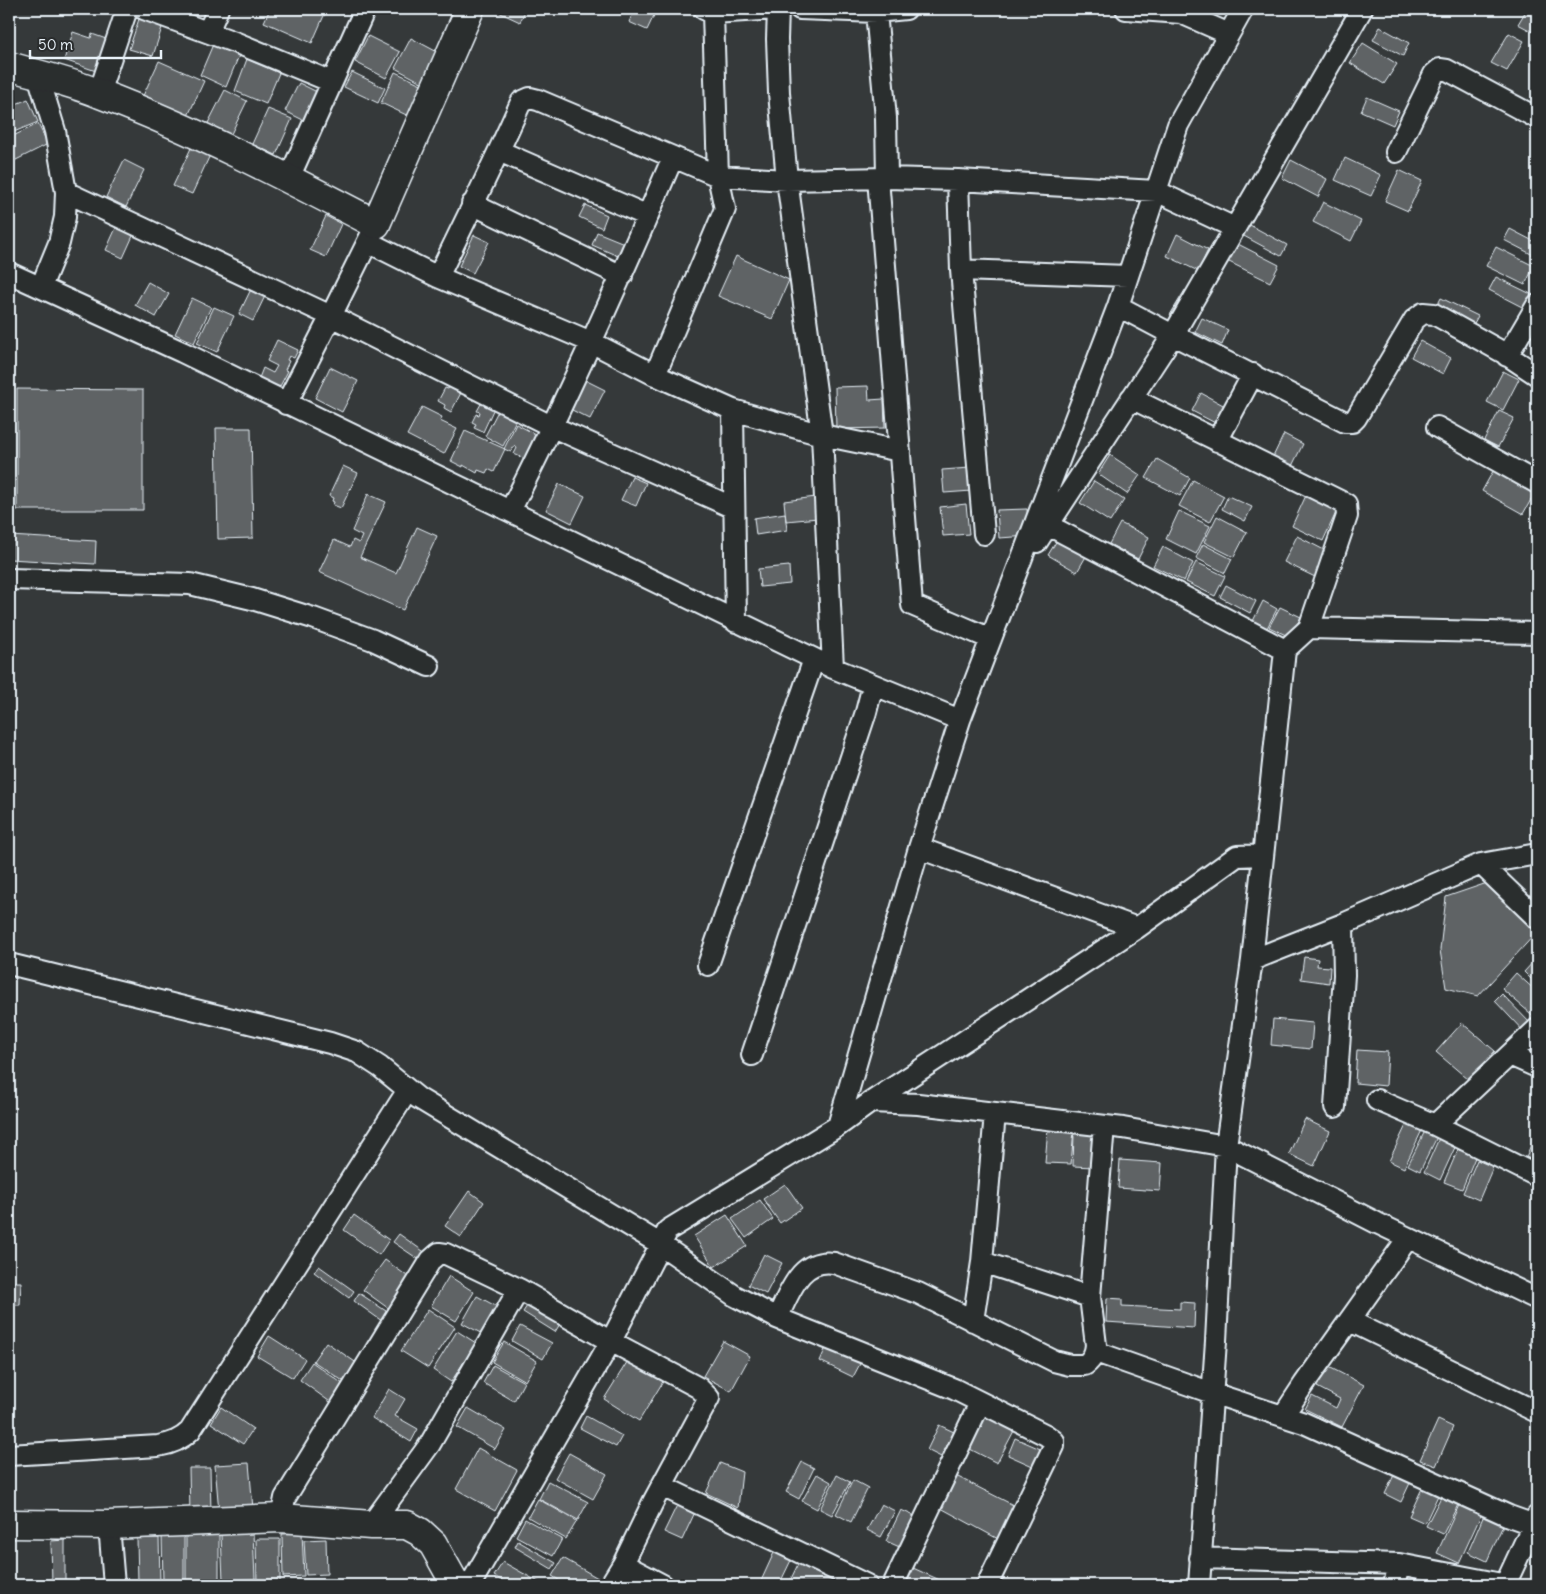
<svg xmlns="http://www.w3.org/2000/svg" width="1546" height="1594" font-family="Delius,sans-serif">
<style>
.building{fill:#5f6365;stroke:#e8f1f8}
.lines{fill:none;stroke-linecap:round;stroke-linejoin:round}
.street-casing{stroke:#e8f1f8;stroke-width:24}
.secondary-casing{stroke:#e8f1f8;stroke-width:31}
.street{stroke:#2a2d2e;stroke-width:20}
.secondary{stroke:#2a2d2e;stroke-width:28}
</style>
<rect width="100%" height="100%" fill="#35393a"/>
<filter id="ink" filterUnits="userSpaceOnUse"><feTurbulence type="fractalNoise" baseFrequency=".02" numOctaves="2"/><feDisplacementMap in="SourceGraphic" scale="10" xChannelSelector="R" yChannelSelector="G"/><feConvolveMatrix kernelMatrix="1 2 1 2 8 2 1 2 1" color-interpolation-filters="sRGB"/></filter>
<g filter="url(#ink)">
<path class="building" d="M270 9H321L326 11 312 43 264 22Z
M492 9H526L520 22Z
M635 9H657L647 30 629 22Z
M1527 9H1537V34L1518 24Z
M141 13 164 21 153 56 129 49Z
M1380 27 1409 43 1403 56 1373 40Z
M73 32 91 38 92 34 109 40 99 72 64 60Z
M1509 33 1524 41 1507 71 1491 63Z
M368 36 400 52 386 78 355 62Z
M411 38 443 55 427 85 395 68Z
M214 42 240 53 226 87 200 75Z
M1363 43 1397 64 1384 84 1350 63Z
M247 59 279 73 266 104 235 91Z
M159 61 204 81 187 118 142 98Z
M352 72 385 88 378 103 344 87Z
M395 72 432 89 417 120 381 103Z
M299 83 319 93 305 121 285 111Z
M225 90 247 101 230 136 207 125Z
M1367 97 1399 111 1393 125 1361 111Z
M28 99 38 122 9 134V107Z
M268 109 292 119 276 155 252 144Z
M38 124 48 144 12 162 9 156V138Z
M192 146 210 155 192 194 173 186Z
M1345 158 1381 175 1371 196 1335 180Z
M124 160 144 170 126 207 106 197Z
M1291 160 1327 179 1318 197 1282 178Z
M1399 170 1422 181 1408 211 1385 201Z
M1323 202 1361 221 1351 241 1313 222Z
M585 205 607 215 602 228 579 217Z
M326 216 341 224 326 257 310 250Z
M120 219 137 227 123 258 106 250Z
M1248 224 1287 245 1281 256 1242 235Z
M1510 229 1537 243V257L1504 240Z
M597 232 624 243 618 256 592 245Z
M1177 234 1208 250 1198 271 1167 256Z
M474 235 489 242 473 273 459 266Z
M1236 243 1279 265 1270 282 1227 261Z
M1496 247 1534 266 1525 285 1486 266Z
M736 256 789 280 772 319 718 296Z
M1496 277 1531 294 1524 308 1489 290Z
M148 282 169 294 156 317 135 305Z
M253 285 267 292 253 321 239 314Z
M1185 290 1191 295 1179 319 1170 315Z
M192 298 211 307 194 343 175 334Z
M1441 298 1478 316 1473 325 1436 308Z
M214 307 234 316 217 352 197 343Z
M1202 318 1228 330 1222 345 1195 332Z
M277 340 298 350 294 358 289 356 287 360 289 361 285 370 288 371 279 388 259 378 263 368 273 373 277 366 267 361Z
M1420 341 1451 358 1443 374 1411 357Z
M330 367 358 381 342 412 315 398Z
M1503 371 1519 379 1503 410 1487 402Z
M585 380 605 390 590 419 570 409Z
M452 383 463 389 451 412 444 408 445 405 438 401 445 388 448 389Z
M868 386 869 400 884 399 885 428 836 429 835 387Z
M17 389 143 390V510H17Z
M1201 393 1236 412 1227 429 1192 411Z
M482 402 494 408 483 432 474 428 476 424 472 422 476 414 479 415 480 412 477 411Z
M422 407 442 417 440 421 457 429 444 454 407 435Z
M498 411 516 420 503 446 485 436Z
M1499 411 1514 418 1498 447 1484 440Z
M516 424 539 436 527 460 514 454 517 448 514 446 511 452 504 449Z
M216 428H251L253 538 218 539Z
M465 431 505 449 494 472 488 469 486 473 478 470 477 473 463 465V467L451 461Z
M1284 434 1303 444 1290 470 1271 461Z
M1110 455 1140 475 1127 494 1098 474Z
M1157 459 1190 478 1180 496 1146 478Z
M1497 464 1537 489 1523 514 1482 491Z
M343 466 358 473 341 508 333 505 334 502 332 501 333 498 329 496Z
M970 468 972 491 944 493 942 470Z
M632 477 646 483 636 506 621 500Z
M1193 480 1224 496 1210 522 1179 506Z
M1094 481 1124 500 1110 522 1080 503Z
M559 484 585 496 572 523 546 510Z
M1308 491 1339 506 1323 541 1292 526Z
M368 494 386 502 360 557 396 573 417 527 437 536 403 610 319 572 334 540 350 547 353 540 359 543 362 536 352 531Z
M1228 496 1252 507 1245 521 1222 509Z
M816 497 818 518 786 521 784 501Z
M966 504 969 534 943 536 940 507Z
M1027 509 1029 536 999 538 997 510Z
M1179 511 1210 526 1196 554 1166 539Z
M785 513 787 530 756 535 754 518Z
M1217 516 1247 532 1234 557 1204 542Z
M1120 523 1149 537 1138 559 1109 544Z
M9 536 96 541 95 564 9 559Z
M1297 536 1328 552 1315 577 1284 562Z
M1059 537 1088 553 1077 572 1048 555Z
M1203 544 1232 559 1225 573 1196 558Z
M1163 547 1193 563 1184 581 1153 566Z
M1196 562 1225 576 1215 596 1186 582Z
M789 566 790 584 760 587 758 569Z
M1226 585 1256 601 1250 613 1220 597Z
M1263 601 1277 609 1267 628 1253 621Z
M1280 607 1301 617 1290 637 1269 627Z
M1490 882 1537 925V932L1478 996 1446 988 1440 950 1446 897Z
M1304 957 1318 959 1317 966 1330 967 1329 983 1301 979Z
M1535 960 1537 963V985L1524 972Z
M1516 973 1537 992V1019L1502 989Z
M1502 994 1533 1026 1525 1033 1495 1001Z
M1273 1019 1313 1023 1311 1049 1271 1045Z
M1462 1023 1495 1051 1469 1080 1436 1052Z
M1357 1050 1388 1052 1386 1086 1355 1083Z
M1305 1119 1330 1131 1314 1166 1289 1154Z
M1408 1121 1423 1128 1404 1168 1389 1161Z
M1048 1128 1074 1129 1071 1164 1045 1163Z
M1426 1129 1438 1135 1420 1171 1408 1165Z
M1537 1130V1162L1526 1157Z
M1074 1133 1095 1134 1094 1167 1073 1166Z
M1440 1136 1457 1143 1440 1180 1424 1172Z
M1459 1147 1476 1155 1462 1189 1444 1182Z
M1120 1160 1162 1163 1160 1191 1118 1188Z
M1477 1160 1493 1167 1479 1200 1463 1193Z
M785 1184 802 1208 780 1223 763 1199Z
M469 1191 484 1202 461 1237 445 1226Z
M760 1200 773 1219 746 1238 732 1219Z
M354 1215 389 1240 379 1255 344 1230Z
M727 1215 747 1246 714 1267 694 1236Z
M399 1234 430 1256 424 1263 393 1242Z
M764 1254 782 1263 766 1294 748 1285Z
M385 1260 414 1281 392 1311 363 1290Z
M319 1266 354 1291 349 1298 314 1272Z
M449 1276 474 1292 456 1321 431 1306Z
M9 1282H21L20 1305H9Z
M359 1293 392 1315 386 1324 354 1301Z
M477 1296 503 1310 488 1337 462 1323Z
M1107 1298 1122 1299V1306L1180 1309V1302L1195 1303 1194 1328 1106 1322Z
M531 1300 563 1319 555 1332 523 1312Z
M428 1309 455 1327 428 1368 401 1351Z
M520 1326 552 1343 543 1359 512 1341Z
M1537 1326V1348L1529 1344Z
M457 1331 476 1343 451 1382 433 1370Z
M269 1336 305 1359 293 1378 257 1356Z
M723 1341 750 1356 731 1391 703 1376Z
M326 1342 364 1368 352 1387 313 1361Z
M504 1342 537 1361 525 1381 492 1362Z
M827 1345 861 1362 853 1377 820 1361Z
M629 1359 664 1380 639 1421 604 1399Z
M312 1362 350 1389 337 1407 300 1380Z
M493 1365 524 1382 514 1401 483 1383Z
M1327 1366 1364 1385 1342 1427 1305 1409 1312 1396 1336 1408 1340 1399 1317 1387Z
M389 1389 405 1399 395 1416 418 1429 411 1442 372 1418Z
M221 1407 253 1429 243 1444 211 1423Z
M468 1408 506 1430 495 1449 457 1427Z
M985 1414 1015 1429 997 1463 968 1448Z
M586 1416 622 1436 616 1447 580 1428Z
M1438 1420 1453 1427 1436 1466 1420 1460Z
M939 1425 954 1432 941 1457 927 1450Z
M1015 1438 1045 1451 1037 1468 1008 1455Z
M478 1448 517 1470 495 1511 456 1489Z
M569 1453 607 1474 593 1499 555 1478Z
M802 1462 814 1468 799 1499 786 1492Z
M249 1463 253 1509 219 1512 215 1465Z
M720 1463 742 1472 738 1508 706 1493Z
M189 1468H210L211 1514 190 1515Z
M817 1474 831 1482 817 1509 802 1501Z
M837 1475 850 1482 832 1515 820 1509Z
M1394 1475 1410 1483 1401 1502 1385 1494Z
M956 1476 1017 1507 1000 1540 939 1507Z
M853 1480 868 1488 851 1522 836 1514Z
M1426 1480 1442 1487 1425 1523 1409 1516Z
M548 1481 588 1502 578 1520 539 1499Z
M1444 1491 1461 1499 1443 1534 1426 1526Z
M538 1499 577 1521 566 1539 528 1517Z
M679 1501 696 1510 682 1540 664 1532Z
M1460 1503 1482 1513 1459 1563 1437 1553Z
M881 1504 895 1511 881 1537 867 1530Z
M901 1510 919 1518 904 1549 886 1541Z
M1484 1515 1504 1523 1487 1561 1468 1552Z
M525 1519 562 1539 553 1556 516 1536Z
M253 1533 255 1579 223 1580 221 1535Z
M302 1533 304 1576 283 1577 282 1534Z
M184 1535V1581H163L162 1536Z
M186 1535H219V1582H186Z
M137 1538H159L160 1582 138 1583Z
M256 1539H280V1583H257Z
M326 1539 327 1574 306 1575 304 1540Z
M65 1540V1584H52L51 1541Z
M518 1541 556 1563 552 1569 515 1547Z
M777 1546 794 1554 779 1585H770L761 1581Z
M563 1558 603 1581 600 1585H590L585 1582 583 1585H567L552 1576Z
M801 1558 847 1580 844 1585H788Z
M503 1562 544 1585H510L494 1576Z
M913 1568 942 1581 940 1585H905Z
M414 1581H446V1585H414Z"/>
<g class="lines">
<g class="street-casing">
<path id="street" d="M144 9 237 43 332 82
M704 9 713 13 718 176 787 180 887 178
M713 9V13L777 9
M778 9 777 39 779 93 787 180 822 435 833 668
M800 9 876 12 886 118 887 178 958 180 1156 191 1235 228
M1126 9 1181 13 1229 34
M876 12 906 9
M208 32 218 9
M38 75 55 131 66 192 65 217 59 243 41 287
M99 93 127 9
M499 151 648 216
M1396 152 1434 74 1440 69 1447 70 1537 118
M289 178 365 9
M878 178 912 605 991 639
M958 180 961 270 984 534
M66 192 331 316 553 427 734 508
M472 204 622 276
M368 242 438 277 591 342 655 375 733 410 736 622
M961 270 1128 276
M9 273 182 352 833 668 960 720
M438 277C466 219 495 161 521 102L530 98 538 100 718 176 725 209 655 375
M1118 306 1173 335 1362 9
M1507 356 1537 305
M1131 398 1346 504 1347 516 1309 628
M286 404 331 316 374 229
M733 410 822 435 900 451
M1437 427 1537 483
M1217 441 1253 374
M510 511C569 395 622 276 673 157
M1048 525 1285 650
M1037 542 1173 335 1345 422H1352L1356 418 1414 320 1423 313 1434 314 1504 353 1537 375
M9 579 190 584 252 599 313 618 373 640 429 666
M1537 633 1309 628 1285 650 1252 960 1343 924 1481 864 1537 854
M919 848 1137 928
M1481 864 1537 918
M9 964 330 1043 357 1052 380 1067 418 1098 660 1244 735 1296 777 1318 954 1389 1046 1435 1054 1441V1446L987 1585
M708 965 814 659
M752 1055 866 712 873 685
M1510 1055 1537 1067
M1377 1100 1435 1125 1537 1176
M871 1102 918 1104 1123 1128 1226 1146 1377 1223 1537 1299
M1335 1107 1344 975 1343 924
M1435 1125 1537 1029
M838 1126 871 1102 1137 928 1237 856 1263 855
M982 1262 1090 1297
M777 1318C790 1293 799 1258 834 1263L918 1293 1054 1361 1070 1365H1085C1092 1359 1095 1355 1096 1345L1090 1297 1104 1126
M973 1321 982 1262 995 1113
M1350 1321 1537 1412
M1096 1352 1212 1393 1304 1423 1509 1516 1537 1526
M1283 1416 1304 1384 1408 1238
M9 1455 158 1446C171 1444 181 1440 190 1431L408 1090
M662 1486 867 1585
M281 1518 285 1498 431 1260 439 1253 446 1254 519 1289 601 1336 699 1388 709 1398 653 1502 623 1564 610 1585
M109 1525 114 1585
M371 1525 430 1444 519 1289
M1200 1558 1399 1564 1507 1585
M623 1564 663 1585
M470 1585 611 1341 668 1230 838 1126 919 848 960 720 1118 306 1178 125 1243 9
M893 1585 980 1403
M1199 1585 1216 1341 1226 1146 1252 960
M1394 1585 1399 1564
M1505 1585 1537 1516"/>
</g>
<g class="secondary-casing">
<path id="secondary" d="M9 66C39 75 71 82 100 94 195 130 286 177 376 224L470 9
M9 1524 109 1525 281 1518 371 1525H407L420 1532 433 1544 456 1585"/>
</g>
<use href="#street" class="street"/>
<use href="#secondary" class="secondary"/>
</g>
</g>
<rect width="1546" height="1594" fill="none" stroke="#2a2d2e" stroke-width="30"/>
<rect x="15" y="15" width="1516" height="1564" fill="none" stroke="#e8f1f8" stroke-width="2" filter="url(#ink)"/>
<path d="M30 50v8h131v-8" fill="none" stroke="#e8f1f8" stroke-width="2.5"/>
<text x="38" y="50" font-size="15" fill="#e8f1f8" stroke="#2a2d2e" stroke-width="4" paint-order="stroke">50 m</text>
</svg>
